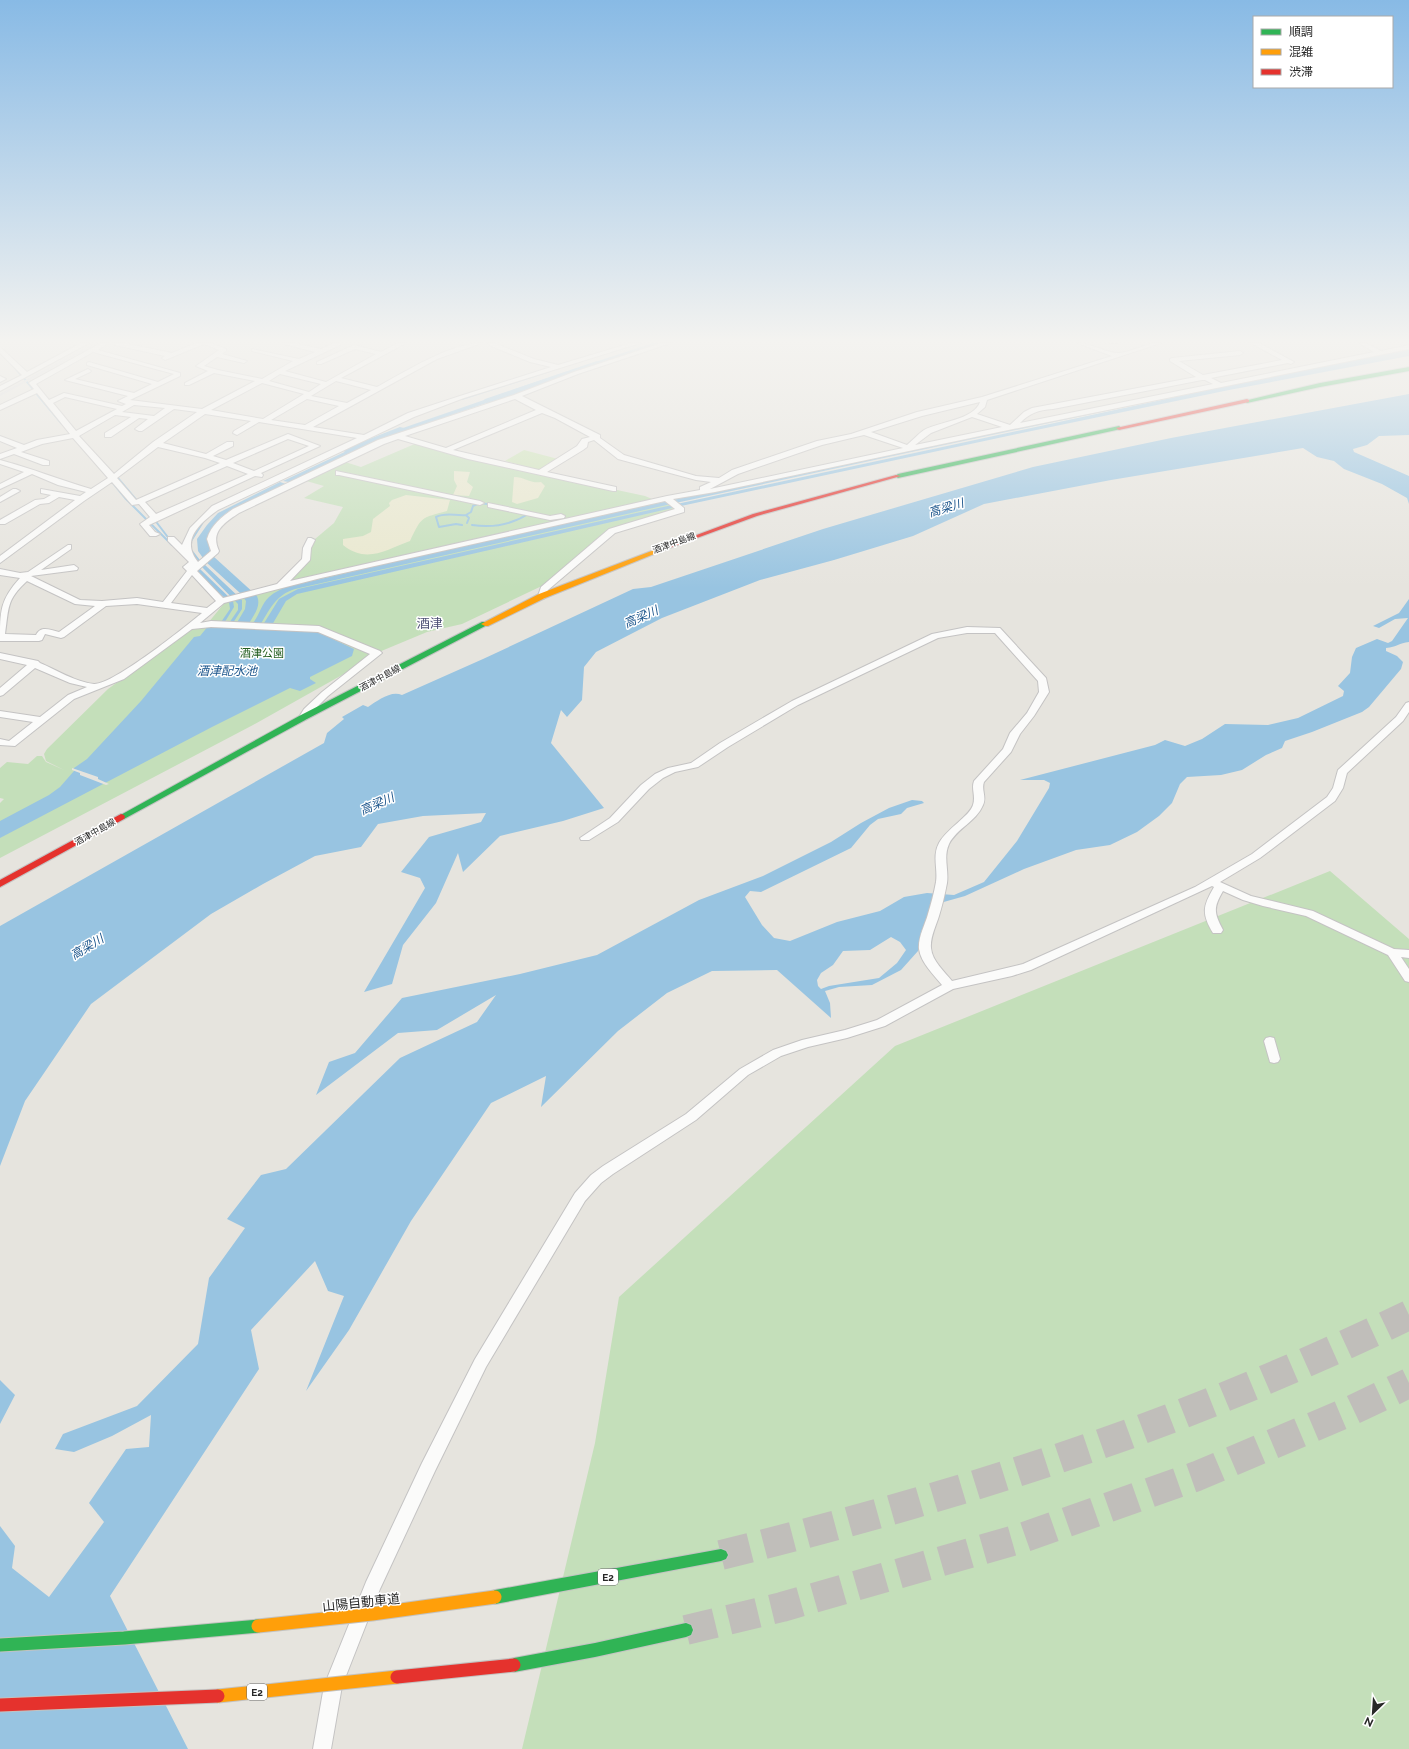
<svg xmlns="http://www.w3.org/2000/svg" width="1409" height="1749" font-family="Raleway,'Noto Sans JP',sans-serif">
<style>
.green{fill:#c4dfba}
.sand{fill:#e9e8ce}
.pitch{fill:#cde3b8}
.water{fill:#98c4e1;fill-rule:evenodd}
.pier{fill:#e6e4de}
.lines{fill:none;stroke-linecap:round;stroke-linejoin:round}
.stream{stroke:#98c4e1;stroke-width:2}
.river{fill:#98c4e1;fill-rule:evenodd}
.highway-tunnel{stroke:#c0beba;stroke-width:30;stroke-dasharray:30 14;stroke-linecap:butt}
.street-casing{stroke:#c4c3c3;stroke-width:2}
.fast-casing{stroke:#c4c3c3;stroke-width:2}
.slow-casing{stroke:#c4c3c3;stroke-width:2}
.jam-casing{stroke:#c4c3c3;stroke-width:2}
.street{fill:#fbfbfa;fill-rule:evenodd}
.fast{fill:#30b455;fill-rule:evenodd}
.slow{fill:#ff9f0a;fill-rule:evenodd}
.jam{fill:#e5322d;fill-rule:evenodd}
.rail{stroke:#dddcde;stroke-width:2}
.fast-bridge-casing{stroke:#c3c2c0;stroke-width:15;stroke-linecap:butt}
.slow-bridge-casing{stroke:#c3c2c0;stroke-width:15;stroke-linecap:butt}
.jam-bridge-casing{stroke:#c3c2c0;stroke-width:15;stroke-linecap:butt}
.fast-bridge{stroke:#30b455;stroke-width:13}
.slow-bridge{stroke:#ff9f0a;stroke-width:13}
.jam-bridge{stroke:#e5322d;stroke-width:13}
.wall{fill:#afaea9}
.labels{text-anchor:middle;stroke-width:3;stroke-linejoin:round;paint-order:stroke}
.far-street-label{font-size:9px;fill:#282828;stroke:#fff}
.shield{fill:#fff;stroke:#686868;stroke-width:1}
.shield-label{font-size:10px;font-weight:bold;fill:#282828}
.park-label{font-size:11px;fill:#245e20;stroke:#fff}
.water-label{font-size:12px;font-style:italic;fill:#1a548b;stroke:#fff}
.quarter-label{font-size:13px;fill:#4d4f74;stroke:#fff}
.near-street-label{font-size:13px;fill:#282828;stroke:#fff}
</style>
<rect width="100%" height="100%" fill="#e6e4de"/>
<path class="green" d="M417 443 547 475 645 496 652 499 289 581 311 550 315 539 334 523 343 507 304 498 324 486 303 480 342 461 361 467Z
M663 499 678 509 618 527 546 584 462 624 427 632 379 652 351 670 253 725 0 858V803L4 799 0 798V768L7 762 28 764 37 756H42L46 762 64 770 46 761 44 754 47 749 108 689 193 627 208 623 226 601 282 587Z
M1330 871 1409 939V1749H522L595 1443 619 1297 895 1046Z"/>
<path class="sand" d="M454 471 470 472 467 482 473 487 469 496 453 495 457 486 454 480Z
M514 477C525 477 531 484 541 482L545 486 538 498 517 504 512 502Z
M406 495 450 500 447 511C421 518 422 516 410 541 385 550 367 564 343 545V539L363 536 371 532 373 519 390 506 389 503 392 500Z"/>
<path class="pitch" d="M524 450 558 459 539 470 505 461Z"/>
<path class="water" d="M653 343H662L578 372 571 370Z
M1409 349V356L1229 390 1017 434 681 506 297 594 286 601 272 625 316 631 354 649 352 656 310 677V679L316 683 300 691 290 688 212 727 0 838V821L49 795 60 787 74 771V768L87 759 141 701 194 637 200 636 209 625H219L230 609 229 602 196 571 199 568 233 601 234 607 223 625 227 626 238 610V604L201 566 204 564 242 600V609L231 626H235L245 609 246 601 240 593 206 562 213 556 257 596C262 607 252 617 247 627 259 622 259 606 269 597 280 587 297 584 312 581 676 496 1042 422 1409 349ZM1305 371 1222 387 672 505 298 589 279 599 261 628 259 627C269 611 275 595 295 589L671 504 916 451 1221 387Z
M568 371 572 374 518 392 512 390Z
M510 391 513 394 382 439 374 438Z
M1409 394V435L1379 436 1367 445 1353 449 1354 452 1409 476V504L1407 498 1382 484 1344 469 1334 461 1317 457 1303 448 1111 480 984 504 913 536 834 560 760 580 662 618 596 652 584 667 582 700 567 717 561 710 551 743 604 808 563 821 500 836 463 872 458 853 436 903 403 945 392 984 364 992 425 888 420 878 401 872 429 837 481 822 486 813 423 816 378 824 361 847 315 856 263 884 211 914 91 1004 25 1101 0 1166V926L324 743 327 733 344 719 342 717 363 705 368 707C377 701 391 690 402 695L483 659 633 589 651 587 823 529 1033 467 1171 438Z
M370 440 375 442 289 482 283 481Z
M280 482 286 484 229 511 220 518 207 538 210 551 203 558 198 551 197 539 207 525 218 513Z
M1409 599V642C1399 643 1397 647 1386 648V651L1397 656 1403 662 1401 669 1369 707 1362 712 1312 732 1285 741 1282 748 1266 755 1242 770 1221 775 1187 777 1180 784 1172 803 1159 816 1137 832 1110 845 1076 850 1024 869 965 896 933 905 921 932 918 951 901 970 872 985 839 987 825 991 830 1003 831 1018 777 970 712 971 667 993 618 1031 541 1107 546 1076 491 1103 411 1221 349 1330 306 1391 344 1296 328 1291 315 1261 251 1330 259 1369 110 1596 188 1749H0V1526L15 1546 12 1568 49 1597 104 1522 89 1503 126 1449 149 1447 151 1415 112 1436 74 1452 55 1449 63 1434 137 1406 198 1344 209 1278 245 1228 227 1219 261 1175 286 1169 400 1058 477 1022 496 995 437 1030 398 1033 316 1095 329 1062 355 1053 402 998 520 974 597 955 699 900 763 876 831 842 861 823 889 808 912 800 922 801 924 803 907 808 901 814 878 819 870 825 851 848 761 892 750 891 745 897 762 925 774 938 790 941 837 922 880 911 904 897 927 893 954 895 984 882 1017 841 1049 788 1050 783 1044 780H1020L1155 745 1165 740 1185 746 1202 739 1225 724 1268 725 1298 718 1343 696 1344 691 1338 686 1350 673 1352 657 1356 648 1377 639 1388 643 1392 641 1408 618 1395 619 1379 628 1373 626 1399 613ZM891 937 900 942 906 950 897 963 879 978 829 986 821 989 818 986 817 980 821 973 833 965 843 951 870 950Z
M0 1380 15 1395 0 1424Z"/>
<path class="pier" d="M72 768 98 777V779L109 784 106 785 80 775V773L72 770Z"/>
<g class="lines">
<path class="stream" d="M607 353 641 343
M9 361 34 390
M36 393 62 424
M462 399 550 371
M117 477 138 502
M113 483 126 499 172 545
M154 519 170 540
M467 523 469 518 466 515 471 512 473 506 480 503 487 504
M462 525 456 524 439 527 436 517C446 512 455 516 466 515
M472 525C492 528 511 525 528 514
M191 541 203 522
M191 550 201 563"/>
<path class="river" d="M597 361 602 364 601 366 493 403H485L483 401 485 399Z
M400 427 404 428 406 431 404 434 354 454H346L344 451 346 448Z"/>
<path class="highway-tunnel" d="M721 1555C859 1521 995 1482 1129 1434 1224 1399 1317 1359 1409 1315
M686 1630 782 1607 1019 1539 1197 1476 1346 1413 1409 1383"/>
<g class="street-casing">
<path id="street" d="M81 343H89L0 391V386L22 375 0 353V347L27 372Z
M101 343H108L98 350 180 373V376L130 400 202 409 255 381 214 373 189 385H185V383L208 371 196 366 219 350 204 344 165 360 162 358 165 356 115 345 112 343H123L172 353 196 343H211L226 349V351L222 354 247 361 244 363 217 357 204 366 218 370 262 379 293 361 252 351V349L299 359 315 352 284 344 283 343H294L321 349 332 344V343H340V345L285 371 326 382 376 354 355 349 321 364H317V362L354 345 381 352 398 343H406L341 378 377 387C405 372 450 343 482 343L437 359 313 427 364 435 408 413 460 396 551 367 530 362 491 346 488 343H494L534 359 558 365 631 343H640L464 398 414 417 218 510C200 523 180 540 198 562L211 551 207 539C211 525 222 517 233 509L378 440 514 395 574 372 662 343H671L578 374 522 396 600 435V438L624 455 696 476 719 478 732 470 817 441 851 434 917 412 982 397 1112 356 1077 343C1091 343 1109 354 1119 353 1134 352 1146 342 1161 343L987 400 985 407 977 414 1010 425 1024 412 1032 408 1196 377 1170 361V359L1172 358 1240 351 1243 353 1240 355 1179 361 1203 375 1282 360 1251 343H1259L1294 362 1291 364 1288 363 1211 378 1221 383 1374 352 1359 343H1366L1381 351 1409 345V349L1013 429 715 492 673 499 684 508V512L615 533 548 590 545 598 542 599 538 596 541 587 609 529 675 509 665 501 321 578 224 603 200 623 211 621 319 626 380 651 382 653 328 696 311 713 307 719 304 720 299 717 304 709 322 692 370 654 318 632 211 627 192 629 124 679 74 699 15 746 0 745V739L9 741 33 722 0 717V711L40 717 68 695 87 687 70 683 35 668 3 695 0 696V688L27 665 0 659V653L38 661 40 663C57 670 75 682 94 684 113 685 185 627 202 613L137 604 106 606 64 637 61 638 45 634 42 640 39 641H0C0 611 0 600 20 578L0 575V569L20 573 28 572 68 545H71V549L41 570 74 565 78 568 77 570 31 576 80 600 102 601 137 598 163 602 187 571 183 567 189 562 168 541V537H174L182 545 190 528 212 506 357 438 259 422 237 435 233 433 234 431 251 421 205 414 163 443 206 454 227 442H233V446L213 456 226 460 288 434 320 446 261 473 263 475 262 477 255 476 149 525 155 532 160 534 156 536H150L140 524 150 517 139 504 132 505 112 482 84 501 0 563V556L75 500 59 497 49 503 40 504 5 524H0V520L35 500 44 499 51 495 41 493V489L80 496 86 492 58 485 32 474 0 489V484L24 472 0 464V460C31 468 60 480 91 489L108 478 73 438 42 444 21 452 49 461V465H43L14 454 0 459V454L17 448 0 441V436L24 445 37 440 70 434 37 393 0 410V405L34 389 29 383 30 382ZM93 352 174 374 158 382 89 362 87 363V365L152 384 134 393 75 379 90 372 91 371 88 369 65 380 128 396 118 401 126 404 122 406 64 393 49 400 36 384ZM280 374 321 384 309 392 269 381ZM1202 380H1205L1213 384 1020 423C1030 413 1038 410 1053 409ZM336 381 371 390 347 403 311 396ZM262 383 304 394 263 419 211 410ZM65 397 117 409 76 431 53 403ZM307 399 339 406 305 425 271 420ZM515 399 536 410 446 448 405 436ZM980 402C974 420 938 422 924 430 918 434 913 440 907 445L871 432 922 416ZM134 405 165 408 154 416 122 412ZM174 409 197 412 153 442 114 474 79 436 115 415 131 417 105 433V437H111L139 418 148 419 135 429 139 431H142ZM542 413 555 418 590 437 582 439 577 446 539 470 453 450ZM972 417 1002 427 915 445 931 433ZM864 435 903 448 710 489 738 474 822 445ZM288 439 309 446 254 471 233 463ZM398 439 468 459 613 491H616V487L547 472 583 450 587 447 588 442 594 440 618 459 696 480 711 482 700 487V490L667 496 290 581 310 560 311 548 315 540 311 538H308L303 548 302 559 277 584 223 598 197 571 218 553 219 551C210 532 224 523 239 513L384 444ZM158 447 205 458 220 463 136 500 117 478ZM227 466 248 474 156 514 145 502ZM192 575 216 601 207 608 171 603ZM27 581 75 604 95 606 59 632C50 630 41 625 36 635L5 634C9 608 6 600 27 581Z
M0 376 6 379 0 382Z
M336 471 480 501 484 503 480 505 339 475H336Z
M13 489H16L20 491 0 502V497Z
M488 503 550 516 561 514 565 516 564 518 550 520 488 507Z
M967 627 1000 628 1046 678 1049 692 1034 716 1020 734 1011 752 984 782C981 790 987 797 983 805 976 822 957 828 949 844 943 857 949 870 947 883 945 894 942 906 939 916 936 926 930 937 931 948 932 961 945 972 952 981L1023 964 1195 887 1252 854 1327 797 1333 788 1338 770 1396 717 1406 703 1409 702V712L1403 721 1347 773 1343 788 1335 801 1260 858 1220 882 1251 896 1313 911 1394 949 1409 950V958L1401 957 1409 969V982L1405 981 1388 955 1306 916 1263 906 1243 900 1223 891C1213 908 1214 913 1223 930L1221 933H1213C1201 913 1203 906 1214 887L1212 886 1031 970 1012 976 953 989 885 1026 847 1038 808 1047 781 1056 748 1075 696 1120 613 1174 601 1183 585 1201 486 1367 435 1471 380 1589 342 1686 331 1749H313L324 1686 366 1582 422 1463 475 1359 575 1193 591 1175 603 1166 686 1114 740 1069 773 1050 802 1040 845 1030 877 1020 942 985C934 975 921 963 919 949 918 937 925 925 928 914 931 904 934 893 936 882 938 868 932 856 939 843 947 828 969 817 973 805 976 796 971 789 974 781L1003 749 1010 733 1027 713 1039 692 1038 681 995 633H967L938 638 798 705 728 747 698 767 675 772 663 778 649 789 618 822 589 840H581L580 838 610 818 641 785 655 774 668 768 691 763 720 743 792 701 932 634Z
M1270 1037 1274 1038 1280 1059 1278 1062 1274 1063 1270 1062 1264 1041 1266 1038Z"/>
</g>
<g class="fast-casing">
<path id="fast" d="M1409 367V371L1320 387 1247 403 1244 401 1320 383Z
M1119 426 1122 428 1121 429 898 478 895 476 898 474Z
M482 622H485L489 624 307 719 124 819H118L117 817 301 715Z
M721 1549 726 1551 728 1555 726 1559 721 1561 495 1604 490 1602 488 1597 490 1592 495 1590Z
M686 1623 691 1625 693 1630 691 1635 686 1637 595 1657 514 1672 509 1670 507 1665 509 1660 514 1658 595 1643Z"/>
</g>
<g class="slow-casing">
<path id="slow" d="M662 547 665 549 664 550 545 598 488 626H485L481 624 539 594Z"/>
</g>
<g class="jam-casing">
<path id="jam" d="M1247 399 1249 400V402L1119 430 1116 428Z
M896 475 901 476 757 516 664 550 662 551 659 549 753 514Z
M121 814 124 815 125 817 124 819 0 887V880Z"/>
</g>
<use href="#street" class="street"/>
<use href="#fast" class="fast"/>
<use href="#slow" class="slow"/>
<use href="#jam" class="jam"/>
<path class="rail" d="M0 395 96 343"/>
<g class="fast-bridge-casing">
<path id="fast-bridge" d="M0 1645 124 1638 258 1626"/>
</g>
<g class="slow-bridge-casing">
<path id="slow-bridge" d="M258 1626 372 1614 495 1597
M218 1696 397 1677"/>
</g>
<g class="jam-bridge-casing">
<path id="jam-bridge" d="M397 1677 514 1665
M0 1705 218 1696"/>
</g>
<use href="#fast-bridge" class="fast-bridge"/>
<use href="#slow-bridge" class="slow-bridge"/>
<use href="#jam-bridge" class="jam-bridge"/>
</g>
<path class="wall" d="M1101 343H1121L1117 344Z"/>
<linearGradient id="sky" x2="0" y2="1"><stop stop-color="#88bae5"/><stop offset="0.58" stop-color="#f4f3f0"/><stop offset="1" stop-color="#f4f3f0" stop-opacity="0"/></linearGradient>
<rect width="1409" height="588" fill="url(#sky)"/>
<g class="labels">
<g class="far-street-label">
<text transform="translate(674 543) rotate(-20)" y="3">酒津中島線</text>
<text transform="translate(380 678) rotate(-28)" y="3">酒津中島線</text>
<text transform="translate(95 832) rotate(-29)" y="3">酒津中島線</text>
</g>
<g class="shield">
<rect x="598" y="1569" width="20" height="16" rx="3"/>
<rect x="247" y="1684" width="20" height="16" rx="3"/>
</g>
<g class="shield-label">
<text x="608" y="1581">E2</text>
<text x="257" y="1696">E2</text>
</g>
<g class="park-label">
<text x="262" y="657">酒津公園</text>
</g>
<g class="water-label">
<text transform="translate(946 508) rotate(-17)" y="4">高梁川</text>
<text transform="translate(641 617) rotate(-24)" y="4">高梁川</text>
<text x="227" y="675">酒津配水池</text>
<text transform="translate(377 804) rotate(-24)" y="4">高梁川</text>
<text transform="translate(87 947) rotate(-31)" y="4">高梁川</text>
</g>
<g class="quarter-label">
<text x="430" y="628">酒津</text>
</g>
<g class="near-street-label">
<text transform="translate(361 1602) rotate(-6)" y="5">山陽自動車道</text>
</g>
</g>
<rect x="1253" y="16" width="140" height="72" fill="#ffffff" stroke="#a9a9a9"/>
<rect x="1261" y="29" width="20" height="6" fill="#30b455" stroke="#a9a9a9"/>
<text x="1289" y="36" font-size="12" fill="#282828">順調</text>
<rect x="1261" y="49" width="20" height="6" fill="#ff9f0a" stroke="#a9a9a9"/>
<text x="1289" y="56" font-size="12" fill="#282828">混雑</text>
<rect x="1261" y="69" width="20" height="6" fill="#e5322d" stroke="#a9a9a9"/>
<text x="1289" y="76" font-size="12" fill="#282828">渋滞</text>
<g transform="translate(1373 1713) rotate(205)" stroke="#ffffff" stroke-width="3" paint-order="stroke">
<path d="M0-3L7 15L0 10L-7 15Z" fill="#282828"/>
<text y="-6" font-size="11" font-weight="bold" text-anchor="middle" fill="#282828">N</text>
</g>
</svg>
